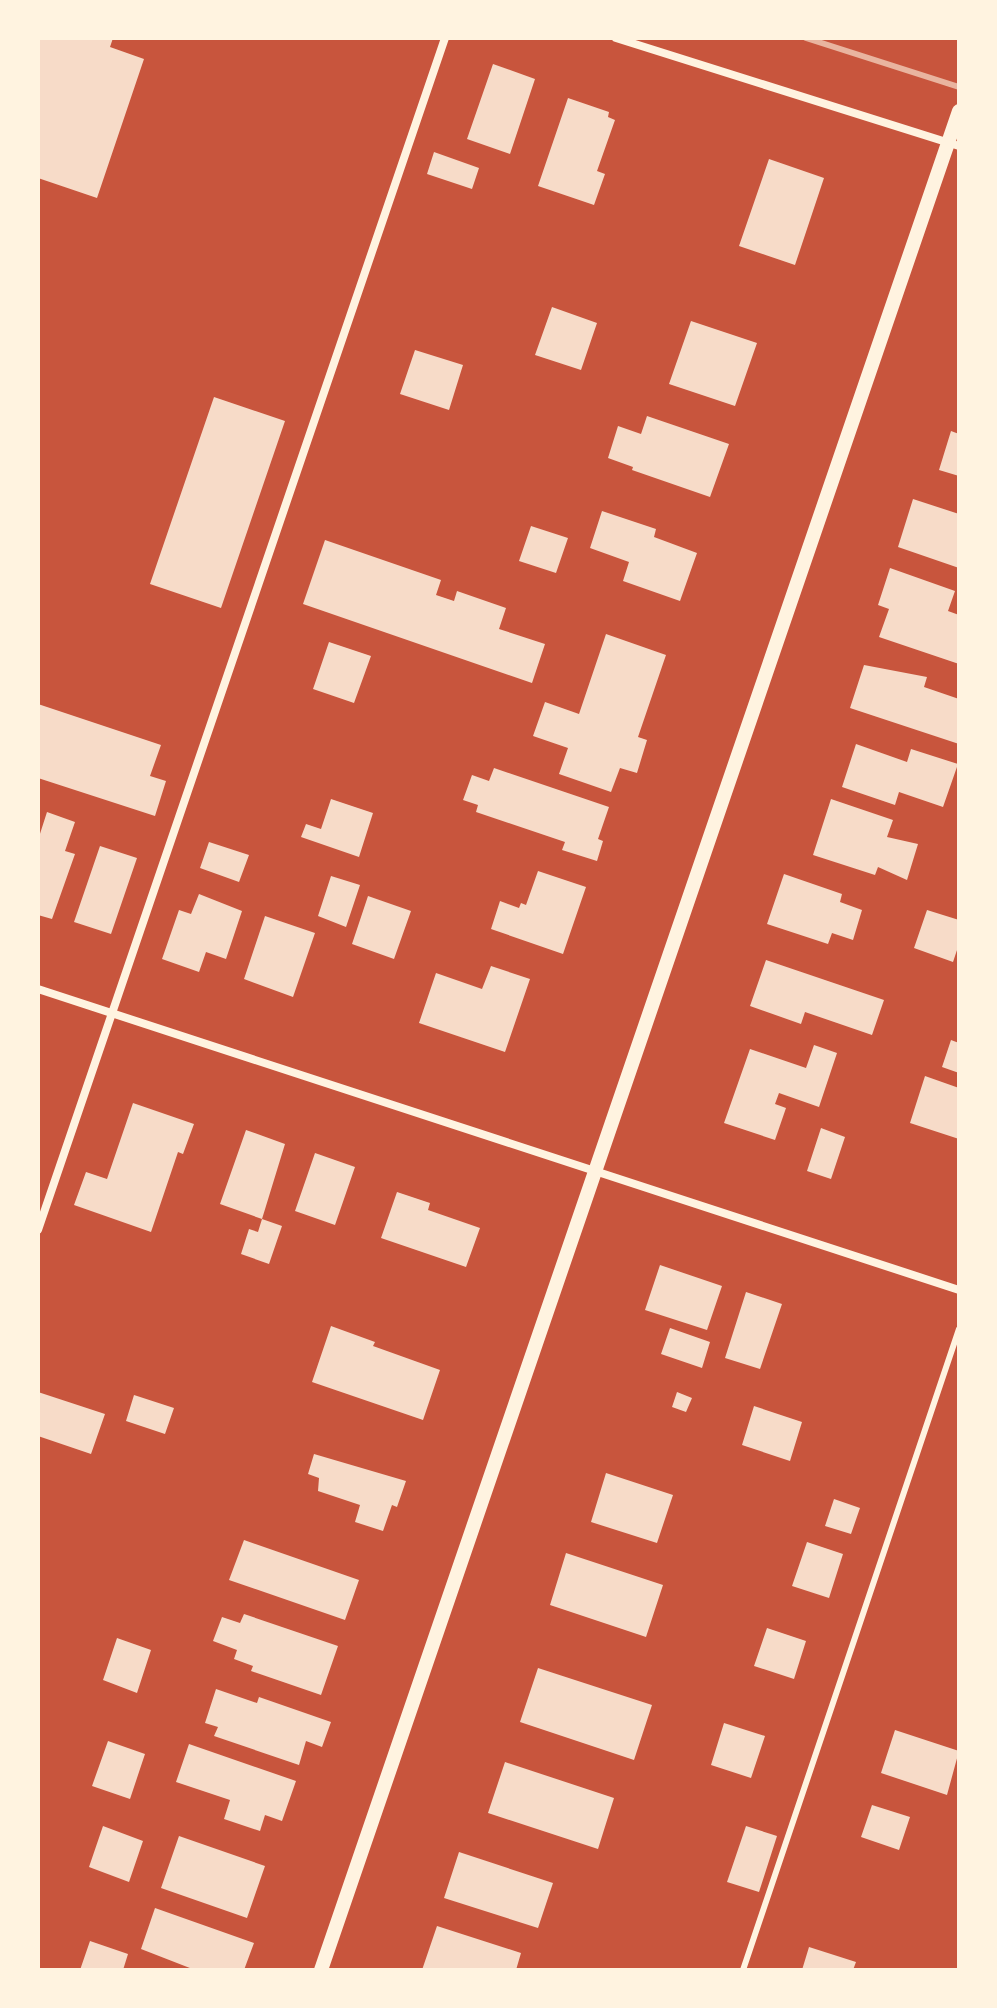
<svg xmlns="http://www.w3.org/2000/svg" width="997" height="2008" font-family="'Noto Sans',sans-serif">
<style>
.building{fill:#f7dbc8}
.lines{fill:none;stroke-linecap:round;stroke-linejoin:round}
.service{stroke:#fff3e0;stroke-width:6}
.minor{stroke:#fff3e0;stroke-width:8}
.tertiary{stroke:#fff3e0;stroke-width:14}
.rail{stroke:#e9b49f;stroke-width:6}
</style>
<rect width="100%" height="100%" fill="#c8553d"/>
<path class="building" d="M38 38H113L110 47 144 59 97 198 38 178Z
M493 64 535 79 510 154 467 139Z
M568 98 609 112 608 117 615 120 597 171 605 174 594 205 538 186Z
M434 152 479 168 472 189 427 174Z
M769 159 824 178 795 265 739 246Z
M552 307 597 323 581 370 535 355Z
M691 321 757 343 735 406 669 384Z
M415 350 463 365 449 410 400 394Z
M214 397 285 421 221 608 150 584Z
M647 416 729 444 710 497 632 470 633 467 608 458 618 426 641 434Z
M951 431 959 434V476L939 470Z
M913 499 959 514V568L898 547Z
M602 511 656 529 654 537 697 553 680 601 623 581 629 562 590 548Z
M531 526 568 538 556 573 519 561Z
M325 540 441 580 436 595 454 601 457 591 506 608 499 629 545 644 532 683 303 604Z
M890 568 955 591 948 611 959 615V664L879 637 889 609 878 605Z
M606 634 666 655 638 737 647 740 637 773 620 768 611 792 559 774 568 748 533 736 545 702 579 714Z
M329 642 371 656 354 703 313 689Z
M864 665 927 677 924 687 959 699V744L850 708Z
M38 704 161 745 150 776 166 781 155 816 38 778Z
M856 744 907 762 911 749 958 764 943 807 899 792 895 805 842 787Z
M494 768 609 807 598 839 603 841 597 861 562 850 565 842 476 812 478 805 463 800 472 775 489 781Z
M331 799 373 813 359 857 301 837 306 824 321 829Z
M831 799 893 820 887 837 918 844 907 880 878 867 875 875 813 855Z
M47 812 75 822 65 851 75 854 52 919 38 915V840Z
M209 842 249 855 239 882 200 868Z
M100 846 137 858 111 934 74 922Z
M538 871 586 887 563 954 491 929 500 901 519 908 521 903 526 905Z
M784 874 842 894 840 902 862 910 853 940 832 933 828 944 767 924Z
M331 876 360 885 346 927 318 916Z
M199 894 242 911 226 959 206 952 199 972 162 959 179 910 191 914Z
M368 896 411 911 394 959 352 944Z
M927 910 959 920V944L953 962 914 948Z
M265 916 315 933 293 997 244 979Z
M766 960 884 1000 872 1035 805 1012 801 1024 750 1006Z
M491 966 530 979 505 1052 419 1023 436 973 482 989Z
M951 1040 959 1043V1073L942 1067Z
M814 1045 837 1053 819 1107 779 1093 775 1104 786 1108 775 1140 724 1123 750 1049 806 1068Z
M925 1076 959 1088V1139L910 1123Z
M133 1103 194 1124 183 1154 178 1152 151 1232 74 1205 86 1172 107 1179Z
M821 1128 845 1137 831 1179 807 1171Z
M246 1130 285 1144 262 1219 220 1204Z
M315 1153 355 1167 335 1225 295 1211Z
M397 1192 430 1203 428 1210 480 1228 466 1267 381 1238Z
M262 1219 282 1226 269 1264 241 1254 249 1229 258 1232Z
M660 1265 722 1286 707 1330 645 1310Z
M746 1292 782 1304 760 1369 725 1358Z
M331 1326 375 1342 373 1346 440 1370 423 1420 312 1382Z
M670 1328 710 1342 702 1368 661 1354Z
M38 1392 105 1414 91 1454 38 1436Z
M677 1392 692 1398 686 1412 672 1407Z
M134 1395 174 1408 165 1434 126 1421Z
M754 1406 802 1422 790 1461 742 1445Z
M314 1454 406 1481 397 1507 392 1505 383 1531 355 1522 360 1505 318 1491 319 1478 308 1474Z
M606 1473 673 1495 657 1543 591 1522Z
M834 1499 860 1508 851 1534 825 1526Z
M244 1540 359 1580 345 1620 229 1580Z
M807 1542 843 1554 829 1598 792 1586Z
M566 1553 663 1585 646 1637 550 1605Z
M244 1614 338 1646 321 1695 251 1671 253 1666 234 1659 237 1650 213 1641 222 1617 240 1623Z
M767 1628 806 1641 794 1679 754 1666Z
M117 1638 151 1650 137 1693 103 1680Z
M538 1668 652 1705 634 1760 520 1722Z
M216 1689 257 1703 259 1697 331 1722 322 1747 306 1741 299 1765 214 1736 218 1727 205 1723Z
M724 1723 765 1736 751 1778 711 1765Z
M895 1730 959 1751 947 1795 881 1773Z
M108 1741 145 1754 130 1799 92 1786Z
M189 1744 296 1781 282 1821 265 1815 260 1831 224 1819 230 1800 176 1782Z
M505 1762 614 1798 598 1849 488 1813Z
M872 1805 910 1817 899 1850 861 1837Z
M103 1826 143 1841 129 1882 89 1867Z
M746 1826 777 1836 759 1892 727 1882Z
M179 1836 265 1866 247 1918 161 1888Z
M459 1852 553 1883 538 1928 444 1898Z
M155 1908 254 1943 244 1970H195L141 1949Z
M437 1926 521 1953 516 1970H422Z
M90 1941 128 1954 123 1970H80Z
M809 1947 856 1962 853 1970H802Z"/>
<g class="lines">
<path class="service" d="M743 1970 959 1329"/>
<path class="minor" d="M616 38 959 146
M38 989 959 1290
M38 1230 445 38"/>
<path class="tertiary" d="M321 1970 959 111"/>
<path class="rail" d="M806 38 959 87"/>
</g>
<rect width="997" height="2008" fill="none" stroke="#fff3e0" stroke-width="80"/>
</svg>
